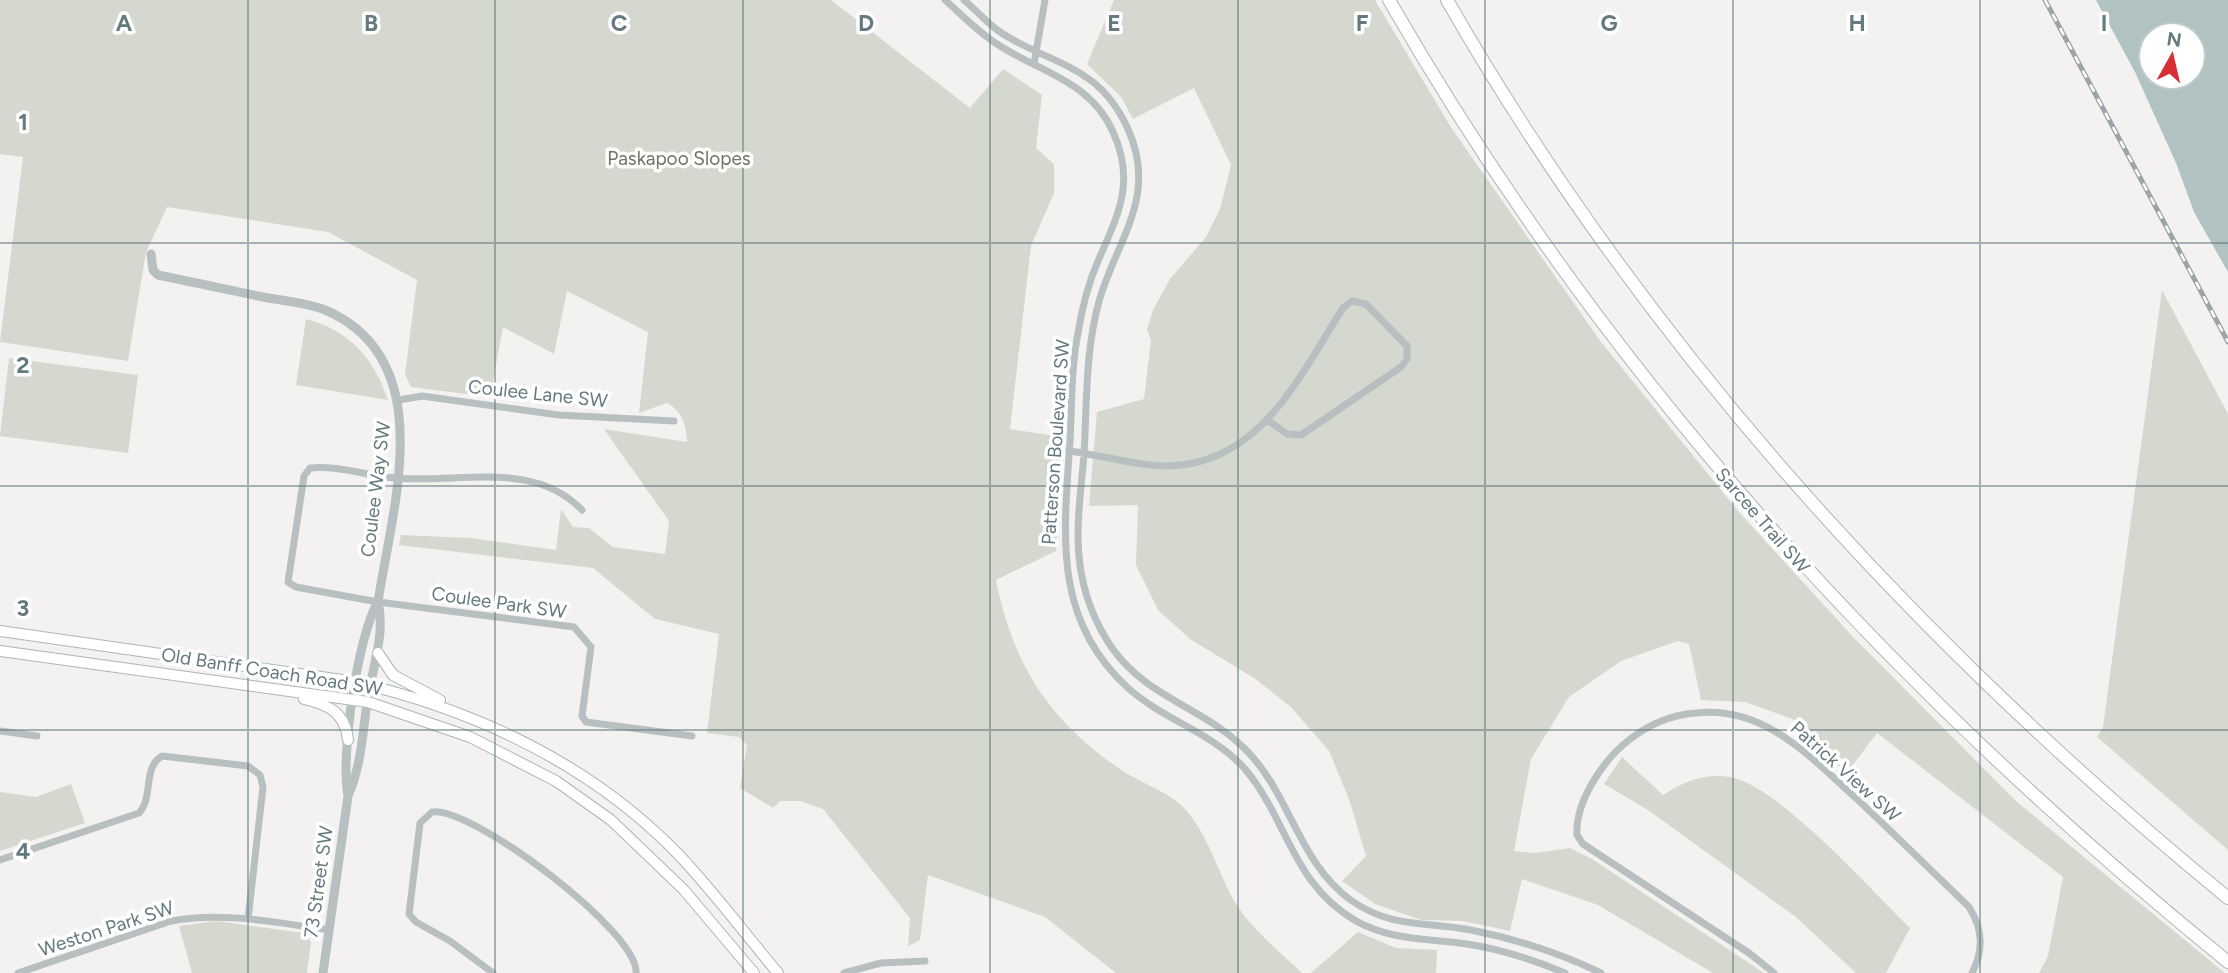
<svg xmlns="http://www.w3.org/2000/svg" width="2228" height="973" font-family="Figtree,sans-serif">
<style>
.green{fill:#d5d8cf}
.water{fill:#b0c2c1;fill-rule:evenodd}
.lines{fill:none;stroke-linecap:round;stroke-linejoin:round}
.secondary-casing{stroke:#adb5b7;stroke-width:12}
.trunk-casing{stroke:#aeb4b5;stroke-width:14}
.minor{stroke:#b8bfc0;stroke-width:7}
.tertiary{stroke:#b8bfc0;stroke-width:9}
.secondary{stroke:#fff;stroke-width:10}
.trunk{stroke:#fff;stroke-width:12}
.rail-casing{stroke:#9ba4a6;stroke-width:5}
.rail{stroke:#fff;stroke-width:2.5;stroke-dasharray:8;stroke-linecap:butt}
.grid{fill:none;stroke:#657a7f;stroke-width:2;stroke-opacity:0.55}
.labels{text-anchor:middle;stroke-width:7;stroke-linejoin:round;paint-order:stroke}
.park-label{font-size:19px;fill:#6c7663;stroke:#fff}
.street-label{font-size:19px;fill:#657a7f;stroke:#fff}
.grid-label{font-size:23px;text-anchor:middle;font-weight:bold;fill:#657a7f;stroke:#fff;stroke-width:7;stroke-linejoin:round;paint-order:stroke}
</style>
<rect width="100%" height="100%" fill="#f3f2f0"/>
<path class="green" d="M0 0H831L970 108 1003 69 1042 95 1036 148 1054 164V193L1031 246 1010 429 1062 437 1056 551 996 580C1012 662 1048 719 1117 767 1137 782 1169 791 1185 809 1208 835 1217 869 1233 899 1249 927 1279 951 1302 973H1116L1045 917 928 875 920 940 908 946 910 918 823 809 800 801H780L773 808 740 788 747 745 739 737 707 733 719 634 655 619 593 568 399 545 401 535 471 538 556 550 561 509 573 527 589 528 613 547 665 554 669 521 604 429 687 442C686 425 683 412 667 403L639 413 648 332 567 291 554 354 503 327 490 397 411 387 405 374 417 280 328 232 167 207 146 252 128 361 0 342 23 157 0 154Z
M1114 0H1375L1452 129 1601 342 1738 511 1854 638 2017 802 2225 973H2039L2048 956 2063 877 1877 733 1846 774 1795 720 1745 702 1701 700 1689 644 1678 641 1621 661 1569 697 1531 759 1514 851 1535 853 1570 848 1592 859 1764 973H1713L1598 905 1522 879 1510 931 1463 921 1421 920 1375 904 1342 881 1366 856 1349 799 1329 751 1291 707 1254 678 1190 639 1158 610 1136 565 1138 505 1089 506 1097 412 1144 399 1151 340 1147 330 1153 310 1170 279 1206 237 1220 209 1231 165 1194 88 1133 119 1121 97 1087 64Z
M2162 290 2228 414V850L2097 737 2103 727Z
M306 319C349 330 374 358 388 400L296 385Z
M9 358 138 375 128 453 0 436Z
M1622 757 1663 795C1685 781 1708 772 1734 778 1782 790 1872 891 1910 928L1886 973H1856L1796 917 1648 810 1604 784Z
M71 784 85 823 0 851V792L36 797Z
M216 921 304 933 311 942 307 973H192L179 926Z
M1358 932 1396 948 1437 950 1436 973H1311Z"/>
<path class="water" d="M2096 0H2228V272L2194 212 2176 163 2135 72ZM2193 35V77H2151V35Z"/>
<g class="lines">
<g class="secondary-casing">
<path id="secondary" d="M0 631 356 682C477 711 592 765 679 855 714 892 745 934 778 973
M0 651 368 702 470 737 556 781 611 820 684 890 754 973
M378 653 393 675 440 700
M304 699C329 705 345 712 348 740"/>
</g>
<g class="trunk-casing">
<path id="trunk" d="M1389 0C1605 376 1893 690 2228 962
M1447 0C1646 347 1920 646 2228 898"/>
</g>
<path class="minor" d="M945 0C962 15 978 32 997 44 1039 72 1091 81 1113 132 1136 182 1118 215 1098 261 1088 284 1082 308 1078 333 1071 368 1072 405 1070 441 1064 534 1052 619 1128 688 1165 721 1212 732 1245 769 1288 820 1292 884 1356 921 1392 941 1428 938 1467 944 1500 949 1534 960 1565 973
M964 0C976 10 987 23 1000 32 1052 66 1098 63 1128 129 1158 196 1118 238 1100 298 1085 349 1087 403 1084 455 1081 491 1075 529 1080 565 1084 595 1095 623 1112 648 1148 699 1206 708 1247 751 1291 796 1299 864 1352 901 1393 929 1426 921 1471 930 1516 939 1560 953 1601 973
M1034 64 1045 0
M399 400 422 396 559 415 674 421
M1069 451C1101 455 1132 465 1164 466 1259 467 1299 377 1343 308L1352 301 1366 304 1407 346V359L1401 367 1301 435 1287 434 1269 421
M582 510C533 459 458 484 396 478 368 476 338 465 310 468L304 476 288 582 296 587 378 602 574 627 591 647 582 716 586 722 692 736
M0 731 37 736
M0 860 139 813C154 797 142 768 162 756L248 766 260 775 263 787 248 919
M18 973 171 921C225 911 276 923 329 930
M493 973 450 941 416 922 409 914 420 823 432 812C472 806 640 933 636 973
M844 973 881 963 925 961
M1774 973 1749 953 1583 844 1577 835C1575 802 1603 760 1629 740 1649 724 1671 715 1696 713 1765 705 1811 758 1858 800 1895 835 1932 871 1969 907 1983 929 1984 950 1972 973"/>
<path class="tertiary" d="M151 254 153 270 158 275C195 283 231 290 268 298 286 301 307 303 325 310 441 359 392 508 378 602 384 628 377 652 372 677 362 717 365 758 348 796L323 973
M348 795C340 757 358 634 378 602"/>
<use href="#secondary" class="secondary"/>
<use href="#trunk" class="trunk"/>
<g class="rail-casing">
<path id="rail" d="M2045 0 2228 342"/>
</g>
<use href="#rail" class="rail"/>
</g>
<path class="grid" d="M248 0V973M495 0V973M743 0V973M990 0V973M1238 0V973M1485 0V973M1733 0V973M1980 0V973M0 243H2228M0 486H2228M0 730H2228"/>
<g class="labels">
<g class="park-label">
<text x="679" y="165">Paskapoo Slopes</text>
</g>
<g class="street-label">
<text transform="translate(538 393) rotate(6)" y="7">Coulee Lane SW</text>
<text transform="translate(1055 442) rotate(-86)" y="7">Patterson Boulevard SW</text>
<text transform="translate(375 489) rotate(-83)" y="7">Coulee Way SW</text>
<text transform="translate(1763 520) rotate(49)" y="7">Sarcee Trail SW</text>
<text transform="translate(499 602) rotate(8)" y="7">Coulee Park SW</text>
<text transform="translate(272 671) rotate(9)" y="7">Old Banff Coach Road SW</text>
<text transform="translate(1846 771) rotate(42)" y="7">Patrick View SW</text>
<text transform="translate(318 882) rotate(-82)" y="7">73 Street SW</text>
<text transform="translate(106 928) rotate(-18)" y="7">Weston Park SW</text>
</g>
</g>
<g class="grid-label">
<text x="124" y="31">A</text>
<text x="371" y="31">B</text>
<text x="619" y="31">C</text>
<text x="866" y="31">D</text>
<text x="1114" y="31">E</text>
<text x="1362" y="31">F</text>
<text x="1609" y="31">G</text>
<text x="1857" y="31">H</text>
<text x="2104" y="31">I</text>
<text x="23" y="130">1</text>
<text x="23" y="373">2</text>
<text x="23" y="616">3</text>
<text x="23" y="859">4</text>
</g>
<g transform="translate(2172 56) rotate(8)"><circle r="33" fill="#ffffff" stroke="#c1cacc" stroke-width="2"/>
<path d="M0-5L12 26L0 18L-12 26Z" fill="#d62d36"/>
<text y="-10" font-size="19" font-weight="bold" text-anchor="middle" fill="#657a7f">N</text>
</g>
</svg>
